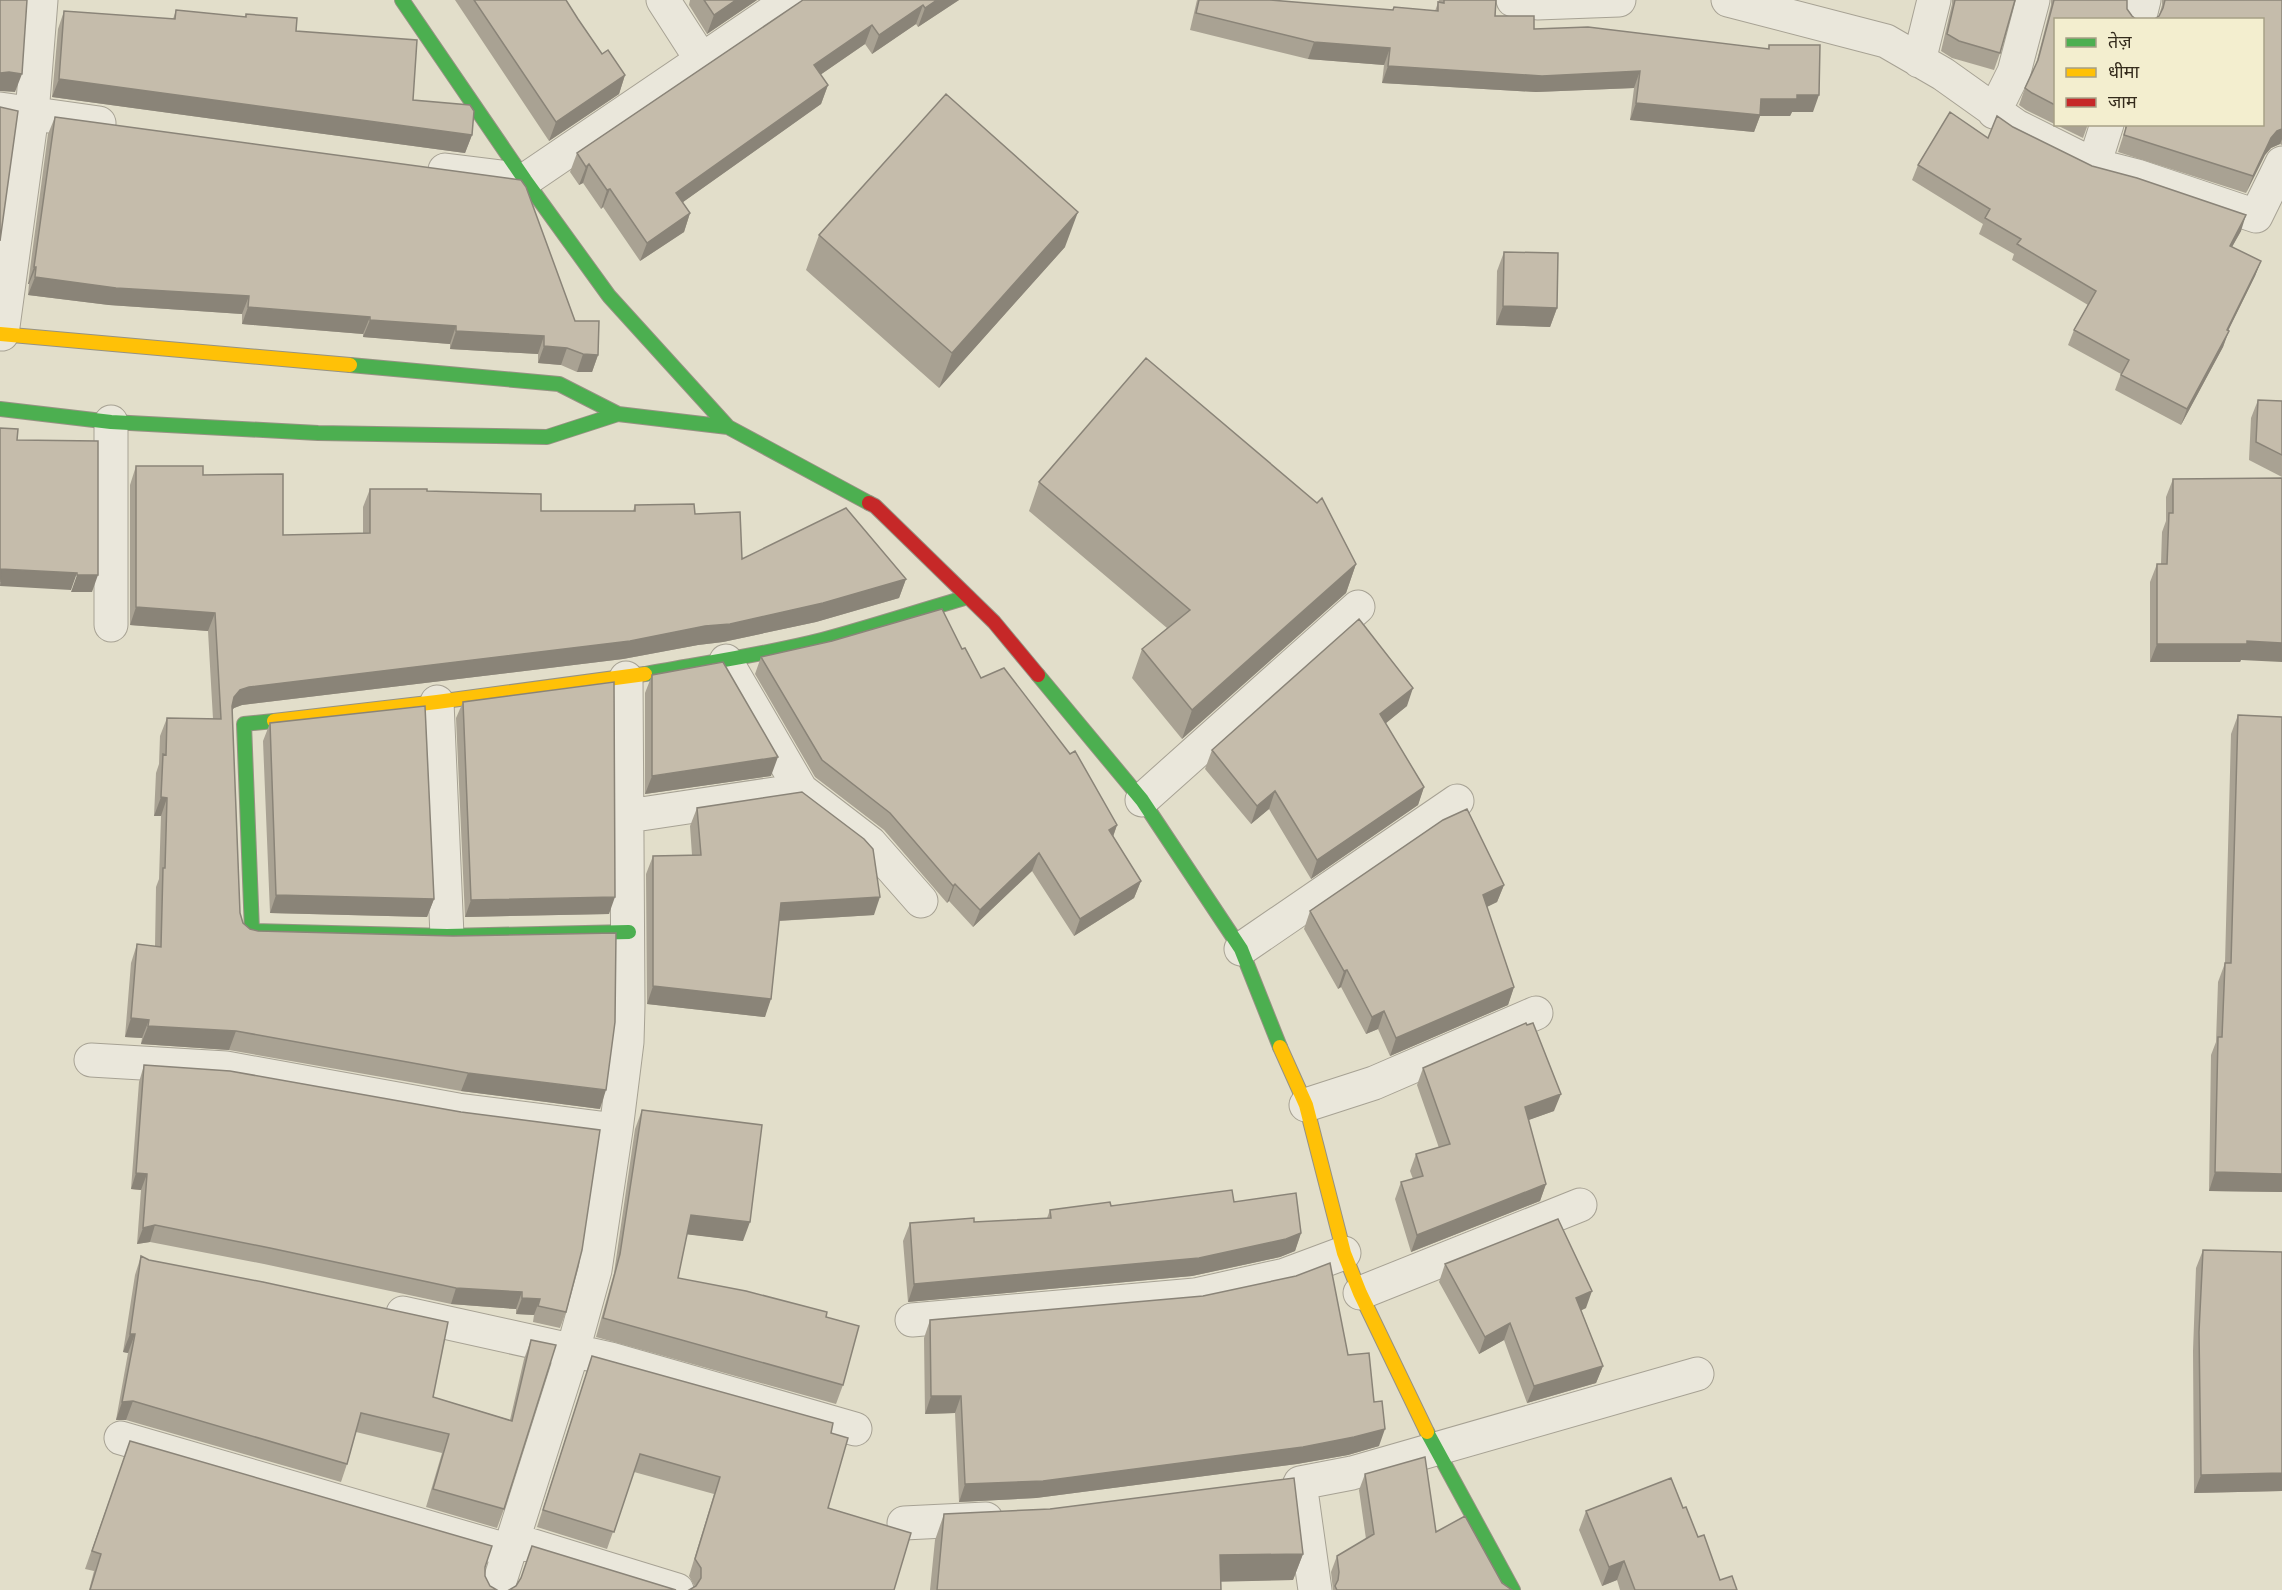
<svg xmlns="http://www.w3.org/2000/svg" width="2282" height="1590" font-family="'Playfair Display','Noto Sans Devanagari',serif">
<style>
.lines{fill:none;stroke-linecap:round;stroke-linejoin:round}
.street-casing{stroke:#a7a294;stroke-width:35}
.fast-casing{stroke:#969283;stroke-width:16}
.slow-casing{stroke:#969283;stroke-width:16}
.jam-casing{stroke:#969283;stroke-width:16}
.street{stroke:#eae7db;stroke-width:33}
.fast{stroke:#4caf50;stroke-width:14}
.slow{stroke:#ffc107;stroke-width:14}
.jam{stroke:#c62828;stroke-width:14}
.wall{fill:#a9a293}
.shaded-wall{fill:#8a8478}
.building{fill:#c5bcab;stroke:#8a8478;stroke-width:1.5}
</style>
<rect width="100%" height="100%" fill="#e2deca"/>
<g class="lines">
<g class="street-casing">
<path id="street" d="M663 0 701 59
M1513 0 1537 3 1619 0
M1728 0 1886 41 1943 74 2016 126 2094 165 2137 176 2256 216 2282 163
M2139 20 2144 0
M1919 61 1934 0
M0 109 99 123
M1994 112 2014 72 2033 0
M2094 165 2107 124
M445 170 525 180 790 0
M2 334 32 114 41 0
M111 422V625
M726 661 801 790 870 843 921 901
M437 702 447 936
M1142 800 1358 607
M628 816 801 790
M1241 949 1457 801
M91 1060 226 1068 458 1110 616 1130
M1306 1105 1374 1083 1536 1013
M1360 1293 1580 1205
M403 1313 611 1359 855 1429
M912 1320 1195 1295 1285 1275 1344 1253
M121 1438 510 1551
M904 1523 986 1519
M514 1540 677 1590
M497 1590 573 1350 595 1270 616 1130 627 1042 628 1006 626 678
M1315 1590 1300 1483 1352 1473 1697 1374"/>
</g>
<g class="fast-casing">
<path id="fast" d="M402 0 525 180 609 296 728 427 869 503
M350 365 559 384 618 414 728 427
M0 409 111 422 318 433 547 437 618 414
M645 674C704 663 763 655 822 640 871 627 919 611 968 597
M1038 675 1142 800 1241 949 1280 1047
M274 721 244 724 252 931 447 936 629 932
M1427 1432 1513 1590"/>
</g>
<g class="slow-casing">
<path id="slow" d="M0 334 350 365
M274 721 437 702 645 674
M1280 1047 1306 1105 1344 1253 1360 1293 1427 1432"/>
</g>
<g class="jam-casing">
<path id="jam" d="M869 503 875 506 994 622 1038 675"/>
</g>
<use href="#street" class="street"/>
<use href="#fast" class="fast"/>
<use href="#slow" class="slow"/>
<use href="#jam" class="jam"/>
</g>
<path class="wall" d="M455 0H566L578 19 602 54 625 75 619 94 549 141Z
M690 0H757L707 34 689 5Z
M803 0H959L918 27 916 24 872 54 865 44 820 75 828 85 821 104 683 202 690 213 684 232 640 261 603 207 601 209 583 183 579 185 570 172 577 153Z
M1197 0H1270L1393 10 1394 7 1435 11 1439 0H1496L1495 16 1534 29 1768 49 1769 45 1813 112H1792L1790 116H1760L1754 132 1630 120 1634 88 1536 92 1382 83 1384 65 1308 59 1190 30Z
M1952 0H2015L2000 53 1994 70 1952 58 1941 51 1952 4Z
M2051 0H2127L2055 20V124H2088L2083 138 2026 110 2019 105 2025 88 2035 68 2051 5Z
M2162 0H2282V145L2280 144 2271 148 2265 155 2246 193 2118 152 2125 130V124H2262L2159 16 2162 5Z
M176 10 245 17 246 14 296 31 472 135 465 153 52 97 58 29 64 11 173 19Z
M55 117 575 321 598 355 592 372H577L561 365 538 363V354L450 349V344L363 337V334L242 324V314L109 305 28 295 29 284H28L48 134Z
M2013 127 2092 166 2241 231 2232 247 2261 261 2255 276 2228 331 2223 347 2181 425 2115 390 2121 374 2068 345 2074 330 2088 305 2012 260 2014 254 1979 234 1983 224 1912 180 1918 165 1988 138Z
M819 235 1065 247 939 388 806 270Z
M1504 252 1557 308 1550 327 1496 325 1497 271Z
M2258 400 2282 401V477L2249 460 2251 418Z
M136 466 203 475 283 535 363 533V507L370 489 427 491 541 511H633L635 505 695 514 742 559 906 579 899 598 816 622 723 642 698 645 623 659 242 705 234 708 232 710 240 913 243 923 250 929 600 1109 461 1091 229 1050 141 1044 142 1038 125 1037 131 963 137 944 155 946 156 887 159 879 161 816H154L156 773 159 764 160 736 167 718 213 719 208 631 130 625V485Z
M2173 479 2241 660 2240 662H2150V582L2157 564H2161L2162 532 2166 521V497Z
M1039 482 1356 564 1346 593 1182 739 1132 678 1142 649 1167 628 1029 511Z
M962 649 981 678 1117 825 1113 837 1141 881 1134 898 1074 936 1032 871 973 927 949 901 947 903 884 830 815 777 755 674 761 657Z
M652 675 771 776 645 794V693Z
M463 702 609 914 465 917 456 718Z
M1407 706 1385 723 1424 787 1418 805 1311 879 1269 809 1251 824 1205 769 1212 750Z
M2238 715 2282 717V1192L2209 1191 2211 1055 2216 1042 2218 982 2225 963 2231 734Z
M270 723 434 899 427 917 270 913 263 741Z
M697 808 874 915 779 921 765 1017 647 1004 646 874 653 856 692 855 690 826Z
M1504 885 1497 902 1487 907 1514 987 1508 1005 1390 1056 1378 1029 1366 1034 1341 987 1338 989 1304 929 1310 911Z
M144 1065 566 1312 560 1328 533 1322 534 1315 516 1314V1309L451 1304 264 1264 150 1242 137 1244 141 1190 131 1189 139 1082Z
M1423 1068 1554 1111 1528 1120 1546 1184 1540 1201 1411 1252 1395 1199 1401 1182 1413 1179 1410 1171 1416 1154 1439 1148 1417 1085Z
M642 1110 743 1241 687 1234 678 1278 843 1385 836 1404 596 1337 614 1273 635 1129Z
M1234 1202 1301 1233 1295 1251 1280 1257 1192 1276 908 1302 903 1241 910 1223 974 1222 1047 1218 1050 1210 1111 1206Z
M2203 1250 2282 1252V1491L2194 1493 2193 1351 2196 1268Z
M141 1256 433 1397 510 1420 524 1359 531 1340 504 1509 497 1528 426 1507 442 1453 356 1432 347 1464 341 1482 126 1420H116L128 1353 123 1352 135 1275Z
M1445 1264 1586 1308 1581 1310 1603 1366 1596 1383 1527 1403 1504 1340 1479 1354 1439 1282Z
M930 1320 1348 1355 1379 1446 1348 1455 1297 1464 1036 1498 959 1502 955 1413 925 1414 924 1338Z
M592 1356 831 1433 828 1508 695 1587 689 1576 714 1494 634 1472 607 1549 537 1527Z
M130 1441 485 1567V1576L490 1586 497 1590H89L94 1571 85 1569Z
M1365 1474 1436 1532 1512 1590H1333L1331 1572 1337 1556 1366 1539 1359 1490Z
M1683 1508 1720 1580 1737 1590H1620L1617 1580 1602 1586 1579 1530 1586 1511Z
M944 1514 1303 1554 1293 1580 1221 1581V1590H930L935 1540Z"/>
<path class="shaded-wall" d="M736 0H757L707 34 714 15Z
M937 0H959L918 27 925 8Z
M923 5 916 24 872 54 879 35Z
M872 25 865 44 807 84 814 65Z
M1314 42 1390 48 1384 65 1308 59Z
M1388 66 1640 71 1634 88 1536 92 1382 83Z
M9 72 22 74 15 92 0 91V73Z
M625 75 619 94 549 141 556 122Z
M59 79 472 135 465 153 52 97Z
M828 85 821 104 669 212 676 193Z
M1797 95H1819L1813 112H1792L1790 116H1760L1754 132 1630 120 1636 103 1761 99Z
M2282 129V139L2280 144 2271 148 2265 155 2246 193 2253 176 2271 138 2277 131Z
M589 164 583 183 579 185 586 167Z
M610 189 603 207 601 209 607 190Z
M1078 212 1065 247 939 388 952 353Z
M690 213 684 232 640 261 647 243Z
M2246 215 2241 231 2224 261 2230 246Z
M2261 261 2255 276 2222 343 2229 331 2223 347 2181 425 2187 409Z
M34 267H36L29 284H28Z
M35 277 249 296 242 314 109 305 28 295Z
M1503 306 1557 308 1550 327 1496 325Z
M248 307 370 317 363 334 242 324Z
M370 320 456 326 450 344 363 337Z
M456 331 544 336 538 354 450 349Z
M544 346 567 348 561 365 538 363Z
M583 354 598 355 592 372H577Z
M1356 564 1346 593 1182 739 1192 710Z
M1 569 77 573 71 590 0 586Z
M77 575H98L92 592H71Z
M906 579 899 598 816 622 723 642 698 645 623 659 242 705 234 708 228 715 234 697 240 690 249 687Z
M136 607 215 613 208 631 130 625Z
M2247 641 2282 643V662L2241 660 2240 662H2150L2157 644Z
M1413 688 1407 706 1374 733 1380 714Z
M778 757 771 776 645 794 652 776Z
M1424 787 1418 805 1311 879 1317 860Z
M1275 791 1269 809 1251 824 1257 806Z
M161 797 167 798 161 816H154Z
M1117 825 1111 842 1109 830Z
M1039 853 1032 871 973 927 980 910Z
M1141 881 1134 898 1074 936 1080 919Z
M955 884 949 901 947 903 953 886Z
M1504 885 1497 902 1476 912 1483 895Z
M276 895 434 899 427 917 270 913Z
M615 897 609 914 465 917 471 900Z
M880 897 874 915 775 921 781 903Z
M1347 970 1341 987 1338 989 1344 971Z
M653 986 771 999 765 1017 647 1004Z
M1514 987 1508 1005 1390 1056 1396 1038Z
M1384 1011 1378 1029 1366 1034 1372 1017Z
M131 1018 149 1020 142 1038 125 1037Z
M148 1026 236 1031 229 1050 141 1044Z
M468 1073 606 1090 600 1109 461 1091Z
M1561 1094 1554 1111 1518 1124 1525 1107Z
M2215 1172 2282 1174V1192L2209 1191Z
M136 1173 147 1174 141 1190 131 1189Z
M1546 1184 1540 1201 1411 1252 1417 1235Z
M691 1215 750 1222 743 1241 684 1234Z
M155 1225 150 1242 137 1244 143 1228Z
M1301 1233 1295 1251 1280 1257 1192 1276 908 1302 914 1284Z
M456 1288 522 1292 516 1309 451 1304Z
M1592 1291 1586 1308 1570 1316 1576 1298Z
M522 1298 540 1299 534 1315 516 1314Z
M1510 1323 1504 1340 1479 1354 1485 1337Z
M130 1334H135L128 1353 123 1352Z
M1603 1366 1596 1383 1527 1403 1534 1386Z
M931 1396H961L955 1413 925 1414Z
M133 1401 126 1420H116L122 1402Z
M1385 1429 1379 1446 1348 1455 1297 1464 1036 1498 959 1502 965 1484Z
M2282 1473V1491L2194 1493 2201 1475Z
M1303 1554 1293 1580 1211 1582 1220 1555Z
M1624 1561 1617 1580 1602 1586 1609 1567Z"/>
<path class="building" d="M0 0H27L22 74 9 72 0 73Z
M474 0H566L578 19 602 54 608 50 625 75 556 122Z
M704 0H736L714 15Z
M803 0H937L925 8 923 5 879 35 872 25 814 65 828 85 676 193 690 213 647 243 610 189 607 190 589 164 586 167 577 153Z
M1199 0H1270L1393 10 1394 7 1438 11V2L1444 3V0H1496L1495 16H1534V29L1588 27 1769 49V45H1820L1819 95H1797V99H1761L1760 115 1636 103 1640 71 1542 76 1388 66 1390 48 1314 42 1196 13Z
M1955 0H2015L2000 53 1959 41 1947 34Z
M2054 0H2127V9L2132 16 2137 20H2055V105L2032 93 2025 88 2038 60Z
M2165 0H2282V129L2277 131 2271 138 2253 176 2124 135 2127 124H2262V20H2153L2159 16 2163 8Z
M176 10 246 17V14L297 18 296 31 417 40 413 100 470 105 474 111 472 135 59 79 64 11 175 19Z
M946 94 1078 212 952 353 819 235Z
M0 107 18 111 0 241Z
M1950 112 1988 138 1997 116 2013 127 2092 166 2137 178 2246 215 2230 246 2261 261 2227 330 2229 331 2187 409 2121 375 2129 360 2074 330 2096 291 2017 244 2021 239 1985 218 1990 209 1918 165Z
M55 117 521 180 526 187 575 321H599L598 355 583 354 567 348 544 346V336L456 331V326L370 320V317L248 307 249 296 116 288 35 277 36 267H34Z
M1504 252 1558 253 1557 308 1503 306Z
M1146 358 1317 503 1322 498 1356 564 1192 710 1142 649 1190 610 1039 482Z
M2258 400 2282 401V455L2256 442Z
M0 428 18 429 17 440 98 441V575H77V573L1 569 0 582Z
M136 466H203V475L283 474V535L370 533V489H427V491L541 494V511H635V505L694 504 695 514 740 512 742 559 846 508 906 579 823 603 730 624 705 626 630 641 249 687 240 690 234 697 232 706 240 913 243 923 250 929 258 931 453 936 616 933 615 1022 606 1090 468 1073 236 1031 148 1026 149 1020 131 1018 137 944 161 947 163 868H165L167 798 161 797 163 754 166 755 167 718 221 719 215 613 136 607Z
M2282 478V643L2247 641V644H2157V564H2167L2169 513H2173V479Z
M942 609 962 649 965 648 981 678 1004 668 1070 754 1075 751 1117 825 1109 830 1141 881 1080 919 1039 853 980 910 955 884 953 886 890 813 822 760 761 657 832 641Z
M1359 619 1413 688 1380 714 1424 787 1317 860 1275 791 1257 806 1212 750Z
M723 662 778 757 652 776V675Z
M614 682 615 897 471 900 463 702Z
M425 706 434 899 276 895 270 723Z
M2238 715 2282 717V1174L2215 1172 2218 1037H2222L2225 963H2231Z
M802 792 864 839 873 849 880 897 781 903 771 999 653 986V856L701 855 697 808Z
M1467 809 1504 885 1483 895 1514 987 1396 1038 1384 1011 1372 1017 1347 970 1344 971 1310 911 1443 820Z
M1526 1023 1527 1025 1533 1023 1561 1094 1525 1107 1546 1184 1417 1235 1401 1182 1423 1176 1416 1154 1450 1144 1423 1068Z
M144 1065 230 1071 461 1112 600 1130 582 1250 566 1312 538 1306 540 1299 522 1298V1292L456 1288 270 1248 155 1225 143 1228 147 1174 136 1173Z
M642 1110 762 1125 750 1222 691 1215 678 1278 746 1291 827 1312 826 1317 859 1326 843 1385 603 1318 620 1254Z
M1232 1190 1234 1202 1296 1193 1301 1233 1286 1239 1199 1258 914 1284 910 1223 974 1218V1222L1051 1218 1050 1210 1110 1202 1111 1206Z
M1558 1219 1592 1291 1576 1298 1603 1366 1534 1386 1510 1323 1485 1337 1445 1264Z
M2203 1250 2282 1252V1473L2201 1475 2199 1332Z
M141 1256 149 1260 263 1282 448 1322 433 1397 512 1421 531 1340 556 1345 504 1509 433 1489 449 1434 361 1413 347 1464 133 1401 122 1402 135 1334H130Z
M1330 1263 1348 1355 1369 1353 1374 1402 1382 1401 1385 1429 1354 1437 1303 1447 1043 1481 965 1484 961 1396H931L930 1320 1203 1296 1296 1276Z
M592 1356 833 1423 831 1433 848 1438 828 1508 911 1533 894 1590H689L696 1586 701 1578V1568L695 1559 720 1477 640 1454 614 1532 543 1510Z
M130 1441 492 1546 485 1567V1576L490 1586 497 1590H90L101 1554 92 1551Z
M1425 1457 1436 1532 1465 1516 1502 1583 1512 1590H1337L1335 1586 1338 1580 1339 1572 1337 1556 1374 1534 1365 1474Z
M1294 1478 1303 1554 1220 1555 1221 1590H937L944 1514 1050 1509Z
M1671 1478 1683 1508 1686 1507 1698 1537 1704 1535 1720 1580 1732 1576 1737 1590H1635L1624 1561 1609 1567 1586 1511Z
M532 1546 676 1590H509L516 1586 521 1578Z"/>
<rect x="2054" y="18" width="210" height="108" fill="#f3eecf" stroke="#a7a087" stroke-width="1.5"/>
<rect x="2066" y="38" width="30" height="9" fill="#4caf50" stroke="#a7a087" stroke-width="1.5"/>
<text x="2108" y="48" font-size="18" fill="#342b1c">तेज़</text>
<rect x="2066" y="68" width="30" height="9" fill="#ffc107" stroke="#a7a087" stroke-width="1.5"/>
<text x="2108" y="78" font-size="18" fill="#342b1c">धीमा</text>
<rect x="2066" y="98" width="30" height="9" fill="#c62828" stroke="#a7a087" stroke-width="1.5"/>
<text x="2108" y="108" font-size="18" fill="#342b1c">जाम</text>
</svg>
